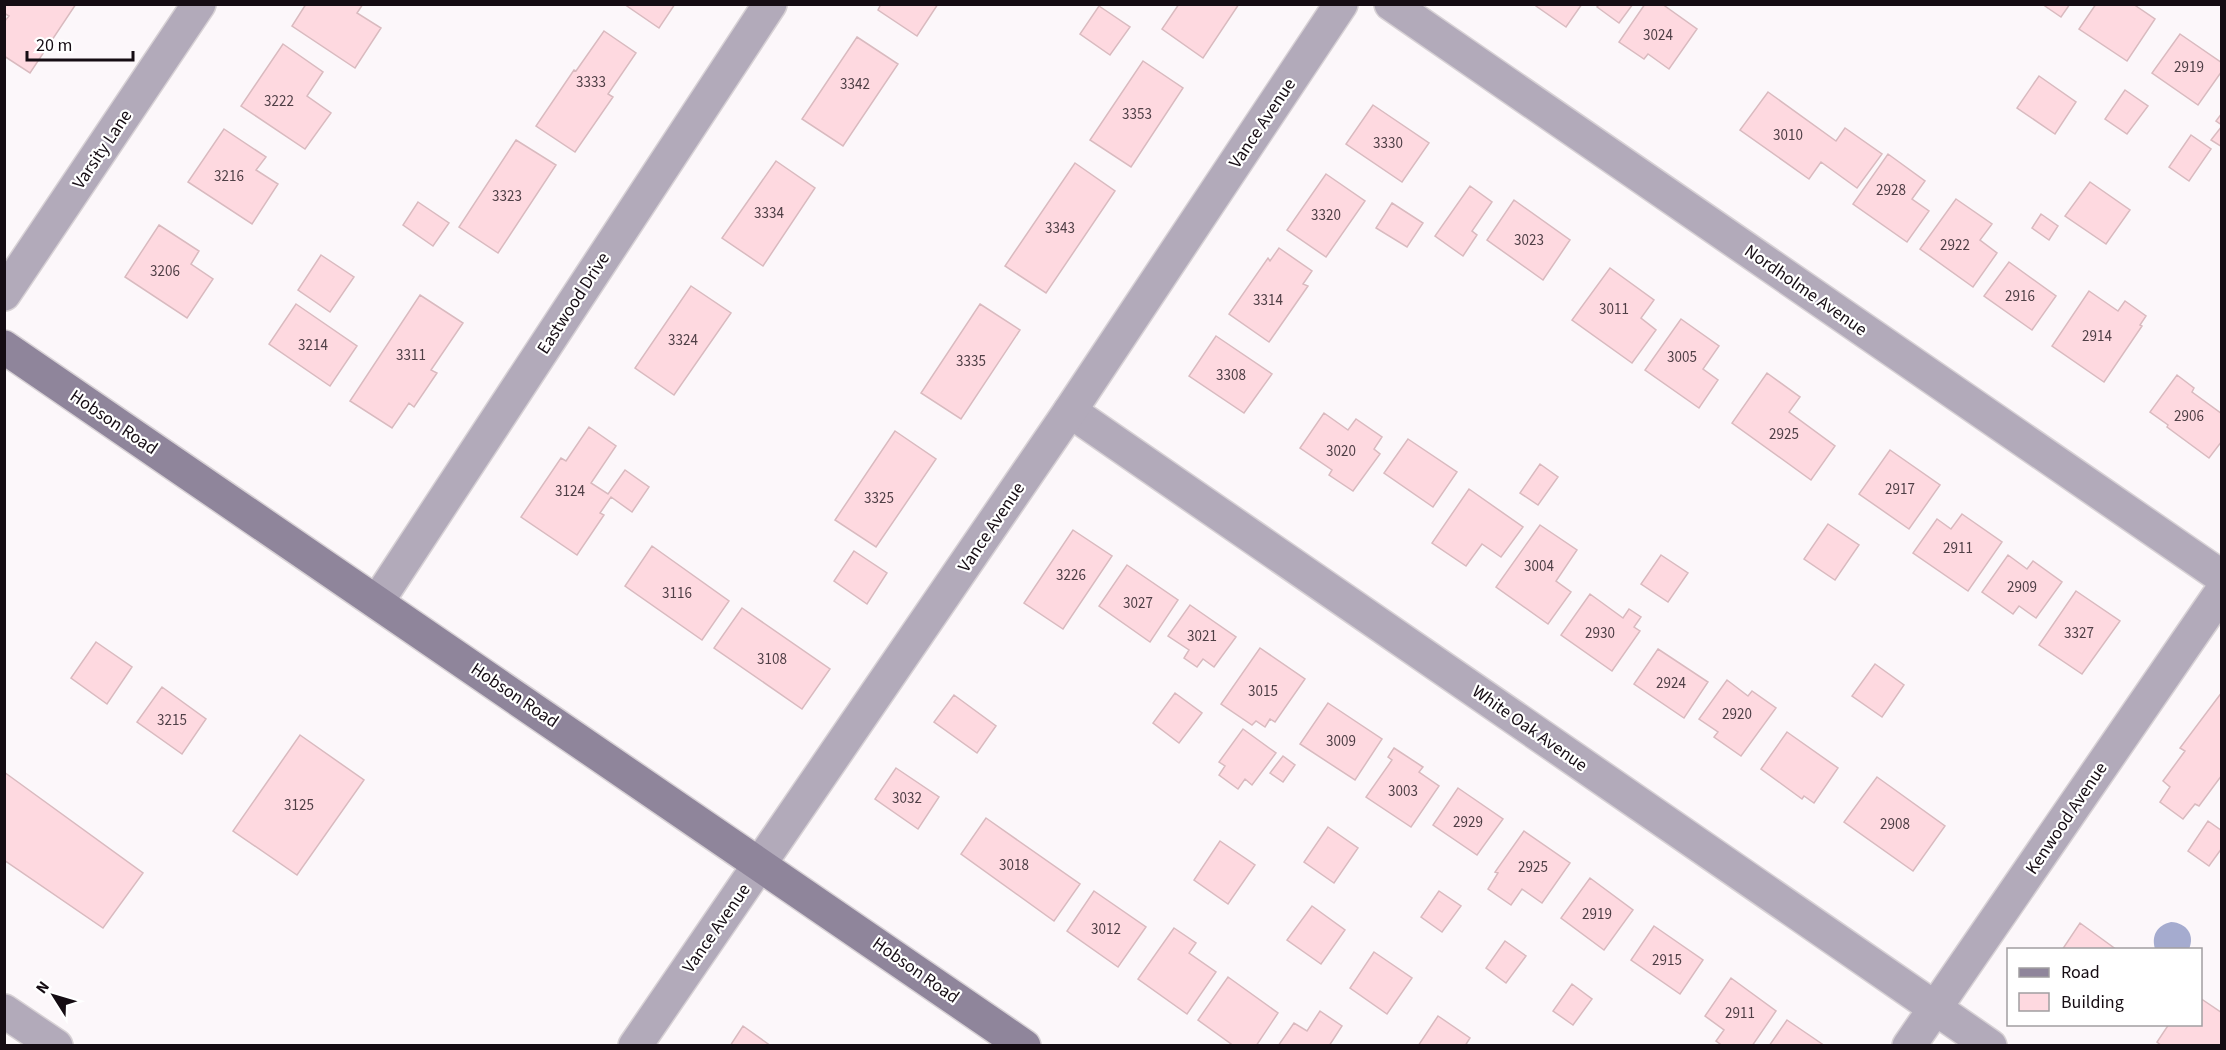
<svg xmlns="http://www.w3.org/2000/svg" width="2226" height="1050" font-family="'Source Sans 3',sans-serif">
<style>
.water{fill:#a5abcf}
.building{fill:#fed9e0;stroke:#d9babf;stroke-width:1.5}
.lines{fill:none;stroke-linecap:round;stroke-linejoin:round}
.minor-casing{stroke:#d7d1d5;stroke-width:36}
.tertiary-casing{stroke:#d7d1d5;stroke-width:36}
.secondary-casing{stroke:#d7d1d5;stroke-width:36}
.minor{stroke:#b2aaba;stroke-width:33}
.tertiary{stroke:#b2aaba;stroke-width:33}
.secondary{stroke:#8f859b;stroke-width:33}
.labels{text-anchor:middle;stroke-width:4.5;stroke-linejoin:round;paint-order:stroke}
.number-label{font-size:15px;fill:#4f3f46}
.street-label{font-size:18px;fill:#150c13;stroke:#fff}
</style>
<rect width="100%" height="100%" fill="#fcf7fa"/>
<path class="water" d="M2171 922C2187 923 2195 935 2189 949H2155C2151 936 2157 925 2171 922Z"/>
<path class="building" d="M4 4H76L30 73 4 56V22L9 16 4 13Z
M306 4H363L357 13 381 28 355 68 292 26Z
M624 4H675L659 28Z
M881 4H938L917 36 878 10Z
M1179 4H1239L1203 58 1162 29Z
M1537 4H1582L1566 27 1536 6Z
M1600 4H1633L1619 23 1597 7Z
M1645 4H1662L1697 29 1669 69 1648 54 1644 59 1619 42Z
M2042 4H2070L2061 17Z
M2096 4H2133L2155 19 2127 61 2079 29Z
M1099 6 1130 27 1110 55 1080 34Z
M604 31 636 53 608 94 613 97 575 152 536 126 574 70 576 71Z
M2180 34 2222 63V71L2198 105 2152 73Z
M857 37 898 64 843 146 802 119Z
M283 44 323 72 307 96 331 113 305 149 241 106Z
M1143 61 1183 88 1131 167 1090 140Z
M2039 76 2076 102 2055 134 2017 108Z
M2125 90 2148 106 2127 134 2105 119Z
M1768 92 1836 141 1845 128 1882 154 1857 188 1821 162 1809 179 1740 130Z
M1373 105 1429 143 1402 182 1346 144Z
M2222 113V125L2216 121Z
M2222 126V147L2211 140Z
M224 129 266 157 256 170 278 184 252 224 188 182Z
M2191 135 2211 149 2189 181 2169 167Z
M516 140 556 165 498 253 459 227Z
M1888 154 1925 181 1912 199 1929 211 1907 242 1853 204Z
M776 161 815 188 763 266 722 238Z
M1075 163 1115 191 1046 293 1005 266Z
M1326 174 1365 201 1326 257 1287 230Z
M2090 182 2130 210 2106 244 2065 216Z
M1470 186 1492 202 1472 231 1477 235 1463 256 1435 236Z
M1956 199 1992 224 1980 240 1997 253 1973 287 1920 249Z
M1514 200 1570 240 1543 280 1487 240Z
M418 202 449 223 433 246 403 225Z
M1392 203 1423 223 1407 247 1376 228Z
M2041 214 2058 226 2049 240 2032 228Z
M159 225 199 251 191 264 213 279 187 318 125 277Z
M1279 248 1312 271 1303 284 1308 286 1269 342 1229 314 1268 258 1270 261Z
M321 255 354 277 330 312 298 290Z
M2009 262 2056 296 2032 330 1984 296Z
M1610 268 1654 300 1641 318 1656 330 1632 363 1572 320Z
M691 286 731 313 674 395 635 368Z
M2089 291 2118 311 2125 301 2146 316 2140 325 2142 326 2104 382 2052 346Z
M420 295 463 323 431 370 437 373 414 407 409 403 392 428 350 401Z
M296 304 357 346 330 386 269 344Z
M980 304 1020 330 961 419 921 393Z
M1681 319 1719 346 1703 369 1718 380 1699 408 1645 370Z
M1216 336 1272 374 1244 413 1189 376Z
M1767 373 1800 397 1789 412 1835 446 1811 480 1732 423Z
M2177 375 2194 388 2192 392 2222 414V441L2209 458 2167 427 2168 425 2150 412Z
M1324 413 1348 430 1356 419 1382 437 1374 449 1380 454 1353 491 1329 475 1332 470 1300 448Z
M589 427 616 446 591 483 608 494 625 470 649 487 632 512 611 497 600 513 604 515 577 555 521 517 561 458 566 461Z
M895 431 936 459 876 547 835 520Z
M1408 439 1457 472 1433 507 1384 473Z
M1890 450 1940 485 1909 529 1859 494Z
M1540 464 1558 477 1538 505 1520 493Z
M1469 489 1523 527 1501 557 1482 544 1466 566 1432 543Z
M1962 514 2002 542 1968 591 1913 553 1937 519 1951 529Z
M1828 524 1859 545 1835 580 1804 559Z
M1540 525 1577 550 1556 581 1571 592 1548 624 1496 587Z
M1073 530 1112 556 1063 629 1024 603Z
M652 546 729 601 702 640 625 586Z
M854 551 887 573 867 604 834 581Z
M1661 555 1688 573 1668 602 1641 584Z
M2008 555 2027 569 2033 561 2062 582 2036 618 2019 606 2013 614 1982 592Z
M1127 565 1178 600 1150 642 1099 606Z
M2076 591 2120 621 2082 674 2039 645Z
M1590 594 1623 618 1629 609 1641 617 1634 627 1640 631 1612 671 1561 635Z
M1190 605 1236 637 1214 667 1203 659 1197 667 1184 658 1189 650 1168 636Z
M742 608 830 669 802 709 714 648Z
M96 642 132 667 107 704 71 678Z
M1260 648 1305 679 1275 722 1270 719 1265 727 1256 721 1252 725 1221 704Z
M1658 649 1708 682 1684 718 1634 684Z
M1875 664 1904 685 1882 717 1852 696Z
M1727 680 1748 696 1752 691 1776 708 1741 756 1714 737 1718 732 1699 719Z
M162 687 206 719 182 754 137 722Z
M2222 692V775L2199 806 2195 804 2183 819 2160 802 2170 787 2163 781 2185 751 2180 748Z
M1175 693 1202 713 1179 743 1153 723Z
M954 695 996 726 977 753 934 722Z
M1328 703 1382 739 1355 780 1300 744Z
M1243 729 1276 753 1252 785 1245 779 1238 789 1219 775 1225 766 1219 762Z
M1787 732 1838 768 1814 803 1804 796 1802 799 1761 769Z
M300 735 364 780 297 875 233 831Z
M1394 748 1423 767 1419 772 1439 786 1411 827 1366 797 1392 760 1388 757Z
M1283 756 1295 765 1283 782 1270 773Z
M896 768 939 797 918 829 875 799Z
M4 772 143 873 103 928 4 860Z
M1877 777 1945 826 1913 871 1844 822Z
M1458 788 1503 819 1477 855 1433 825Z
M986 818 1080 884 1054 921 961 854Z
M2208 821 2222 831V848L2209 866 2188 851Z
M1328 827 1358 848 1334 883 1304 862Z
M1524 831 1570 863 1542 903 1522 889 1511 905 1488 889 1498 873 1495 872Z
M1220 841 1255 865 1228 904 1194 880Z
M1590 878 1633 910 1604 950 1561 918Z
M1094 891 1146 927 1118 967 1067 931Z
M1439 891 1461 906 1442 932 1421 917Z
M1312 906 1345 930 1321 964 1287 940Z
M2080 923 2117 950H2062Z
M1654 926 1703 960 1680 994 1631 960Z
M1174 928 1196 943 1189 953 1216 972 1187 1014 1138 979Z
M1505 941 1526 956 1506 983 1486 968Z
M1374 952 1412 978 1387 1014 1350 988Z
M1228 977 1278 1013 1256 1046H1234L1198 1020Z
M1731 978 1776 1011 1752 1046H1723L1716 1041 1724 1030 1705 1016Z
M1572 984 1592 999 1573 1025 1553 1011Z
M2200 998 2222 1013V1046H2162L2157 1042 2169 1024H2200Z
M1320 1011 1342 1026 1329 1046H1278L1294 1023 1307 1031Z
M1438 1016 1470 1038 1465 1046H1418Z
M1787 1020 1825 1046H1769Z
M743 1026 771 1046H730Z"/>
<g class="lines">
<g class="minor-casing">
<path id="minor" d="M1391 4 2222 577
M4 294 199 4
M1070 411 1990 1046
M377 602 770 4
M4 1011 56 1046
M1909 1046 2222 591"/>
</g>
<g class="tertiary-casing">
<path id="tertiary" d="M635 1046 1070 411 1341 4"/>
</g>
<g class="secondary-casing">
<path id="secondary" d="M4 347 1024 1046"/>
</g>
<use href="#minor" class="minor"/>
<use href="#tertiary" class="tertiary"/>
<use href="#secondary" class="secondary"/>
</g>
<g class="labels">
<g class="number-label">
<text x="1658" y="40">3024</text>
<text x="2189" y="72">2919</text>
<text x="591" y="87">3333</text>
<text x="855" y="89">3342</text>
<text x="279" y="106">3222</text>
<text x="1137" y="119">3353</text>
<text x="1788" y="140">3010</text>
<text x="1388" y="148">3330</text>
<text x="229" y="181">3216</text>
<text x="1891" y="195">2928</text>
<text x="507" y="201">3323</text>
<text x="769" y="218">3334</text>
<text x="1326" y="220">3320</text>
<text x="1060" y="233">3343</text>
<text x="1529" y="245">3023</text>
<text x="1955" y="250">2922</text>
<text x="165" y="276">3206</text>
<text x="2020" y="301">2916</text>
<text x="1268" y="305">3314</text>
<text x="1614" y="314">3011</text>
<text x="2097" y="341">2914</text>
<text x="683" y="345">3324</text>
<text x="313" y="350">3214</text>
<text x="411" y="360">3311</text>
<text x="1682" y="362">3005</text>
<text x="971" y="366">3335</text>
<text x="1231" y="380">3308</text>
<text x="2189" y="421">2906</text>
<text x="1784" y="439">2925</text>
<text x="1341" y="456">3020</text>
<text x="1900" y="494">2917</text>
<text x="570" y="496">3124</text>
<text x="879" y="503">3325</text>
<text x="1958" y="553">2911</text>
<text x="1539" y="571">3004</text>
<text x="1071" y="580">3226</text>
<text x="2022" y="592">2909</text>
<text x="677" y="598">3116</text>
<text x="1138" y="608">3027</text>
<text x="1600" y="638">2930</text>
<text x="2079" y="638">3327</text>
<text x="1202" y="641">3021</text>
<text x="772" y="664">3108</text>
<text x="1671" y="688">2924</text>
<text x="1263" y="696">3015</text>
<text x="1737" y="719">2920</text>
<text x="172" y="725">3215</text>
<text x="1341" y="746">3009</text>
<text x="1403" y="796">3003</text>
<text x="907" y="803">3032</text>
<text x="299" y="810">3125</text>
<text x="1468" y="827">2929</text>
<text x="1895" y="829">2908</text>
<text x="1014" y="870">3018</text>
<text x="1533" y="872">2925</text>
<text x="1597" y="919">2919</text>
<text x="1106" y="934">3012</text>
<text x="1667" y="965">2915</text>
<text x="1740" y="1018">2911</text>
</g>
<g class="street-label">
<text transform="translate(1262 123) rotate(-56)" y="6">Vance Avenue</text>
<text transform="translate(102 149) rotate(-56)" y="6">Varsity Lane</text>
<text transform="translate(1806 290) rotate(35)" y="6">Nordholme Avenue</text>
<text transform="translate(573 303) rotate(-57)" y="6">Eastwood Drive</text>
<text transform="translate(114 422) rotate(34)" y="6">Hobson Road</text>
<text transform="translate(991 527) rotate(-56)" y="6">Vance Avenue</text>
<text transform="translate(515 695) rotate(34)" y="6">Hobson Road</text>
<text transform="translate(1530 728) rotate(35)" y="6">White Oak Avenue</text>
<text transform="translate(2066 818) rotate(-56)" y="6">Kenwood Avenue</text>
<text transform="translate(716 928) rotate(-55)" y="6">Vance Avenue</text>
<text transform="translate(916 970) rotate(35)" y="6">Hobson Road</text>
</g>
</g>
<rect width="2226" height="1050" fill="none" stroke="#150c13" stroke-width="12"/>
<rect x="2007" y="948" width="195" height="78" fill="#ffffff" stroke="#a19ea1" stroke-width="1.5"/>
<rect x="2019" y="968" width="30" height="9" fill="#8f859b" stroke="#a19ea1" stroke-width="1.5"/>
<text x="2061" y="978" font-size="18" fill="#150c13">Road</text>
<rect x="2019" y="993" width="30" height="18" fill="#fed9e0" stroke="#a19ea1" stroke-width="1.5"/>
<text x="2061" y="1008" font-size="18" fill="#150c13">Building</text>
<g transform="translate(54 996) rotate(307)" stroke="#ffffff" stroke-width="4.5" paint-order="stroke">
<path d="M0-4.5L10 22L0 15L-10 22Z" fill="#150c13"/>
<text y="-9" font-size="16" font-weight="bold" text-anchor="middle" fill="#150c13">N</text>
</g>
<path d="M27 51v9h106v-9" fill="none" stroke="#150c13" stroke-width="3"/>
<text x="36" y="51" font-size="18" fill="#150c13" stroke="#ffffff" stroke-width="4.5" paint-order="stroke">20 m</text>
</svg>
